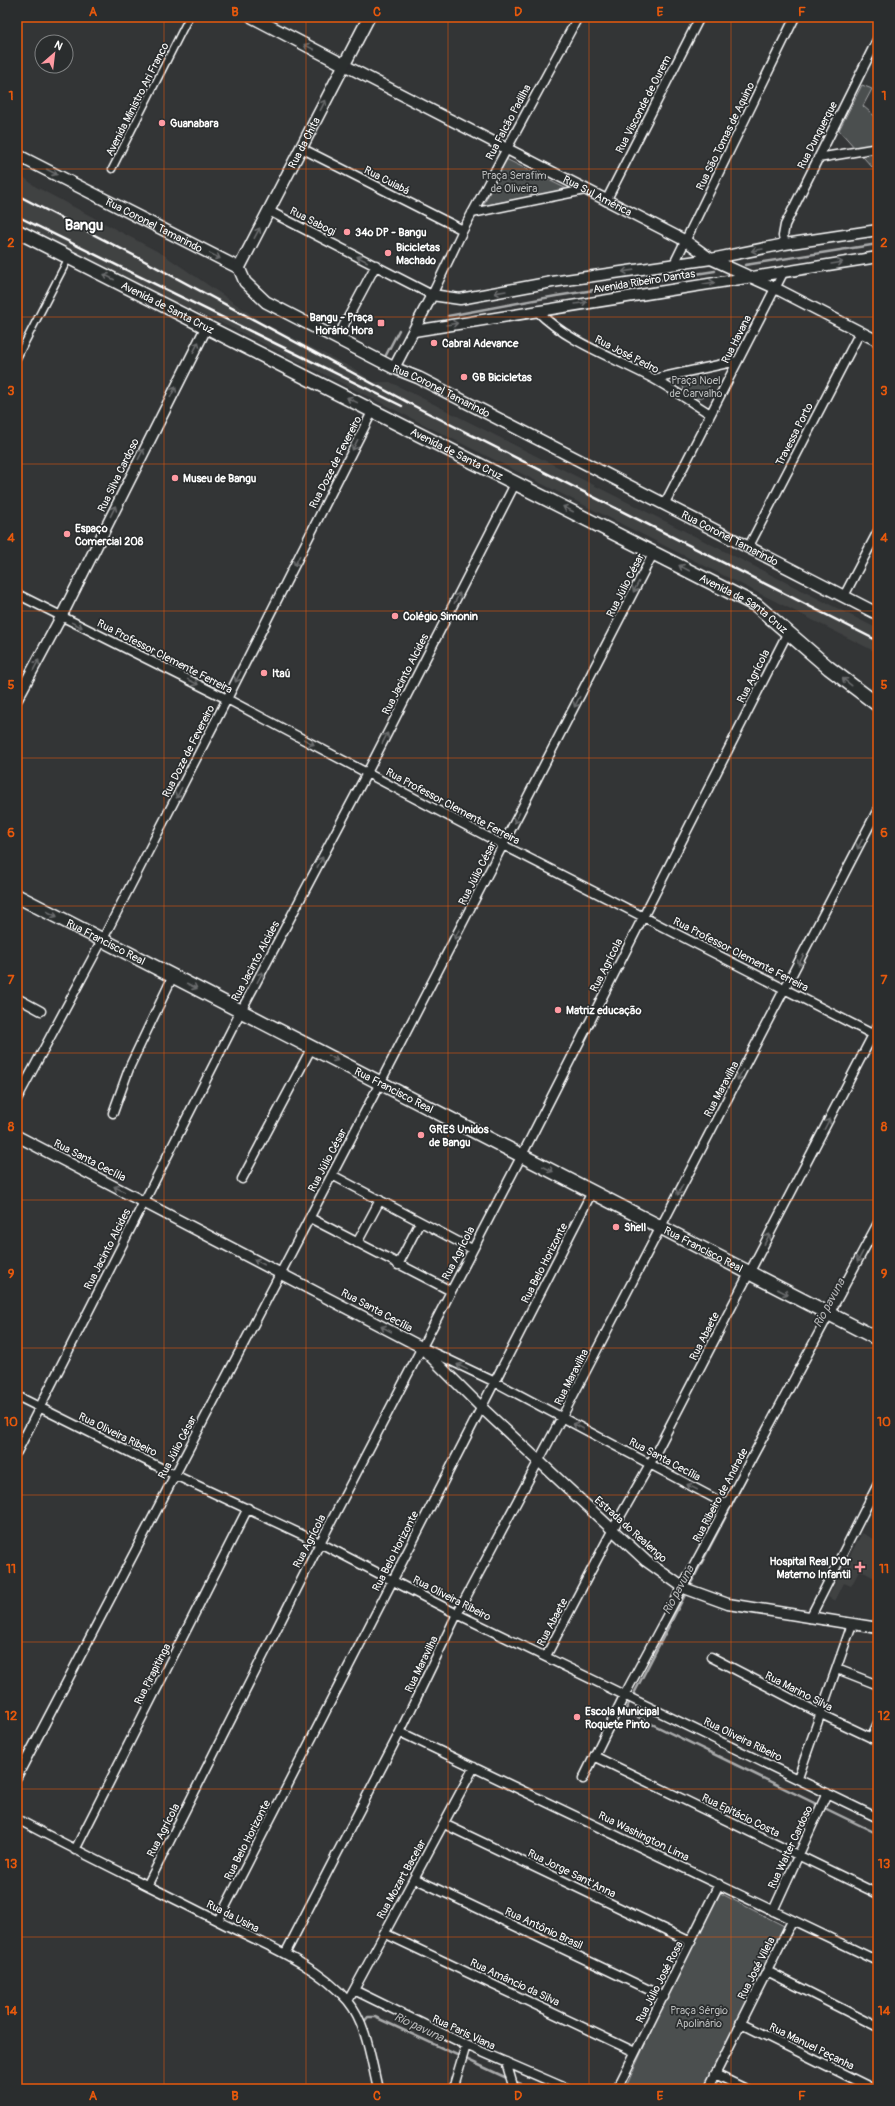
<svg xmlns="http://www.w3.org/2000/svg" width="895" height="2106" font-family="Pangolin,sans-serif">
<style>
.built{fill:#404243}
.green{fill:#4c4f50;stroke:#a6a7a8}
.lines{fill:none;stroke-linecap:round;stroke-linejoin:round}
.stream{stroke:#abacad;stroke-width:2.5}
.pedestrian-casing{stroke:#fff;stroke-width:9}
.minor-casing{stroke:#fff;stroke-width:11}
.tertiary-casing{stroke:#fff;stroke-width:13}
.secondary-casing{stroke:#fff;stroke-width:14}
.primary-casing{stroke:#fff;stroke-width:16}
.pedestrian{stroke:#2a2d2e;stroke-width:6}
.minor{stroke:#2a2d2e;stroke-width:8}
.tertiary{stroke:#2a2d2e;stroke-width:10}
.secondary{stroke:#2a2d2e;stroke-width:11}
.primary{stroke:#2a2d2e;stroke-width:13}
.rail{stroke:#fff;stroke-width:2.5}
.oneway{stroke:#6a6c6d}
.grid{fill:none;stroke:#e8590c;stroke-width:1;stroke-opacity:0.55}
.poi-dot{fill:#ff9aa2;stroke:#2a2d2e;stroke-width:1.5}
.labels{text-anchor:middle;stroke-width:3.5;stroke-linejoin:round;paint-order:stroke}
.street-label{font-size:11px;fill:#fff;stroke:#2a2d2e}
.poi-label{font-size:11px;font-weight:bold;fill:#fff;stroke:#2a2d2e;text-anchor:start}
.park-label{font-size:11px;fill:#b7b9b9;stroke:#2a2d2e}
.water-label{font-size:12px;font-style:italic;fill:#b2b3b4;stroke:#2a2d2e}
.district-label{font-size:15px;font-weight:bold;fill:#fff;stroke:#2a2d2e}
.neatline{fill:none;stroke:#e8590c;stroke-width:1.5}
.grid-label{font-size:13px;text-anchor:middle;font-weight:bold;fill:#e8590c}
</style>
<rect width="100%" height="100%" fill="#333536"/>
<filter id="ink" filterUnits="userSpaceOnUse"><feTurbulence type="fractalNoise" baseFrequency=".025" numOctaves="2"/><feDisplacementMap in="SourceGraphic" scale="8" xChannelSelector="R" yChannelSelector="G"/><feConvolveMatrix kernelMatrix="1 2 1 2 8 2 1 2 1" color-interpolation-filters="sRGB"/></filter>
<g filter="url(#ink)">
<path class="built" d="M17 172 36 187 164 255 262 322 356 370 373 382H390L878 629V653L234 329 120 276 17 224Z
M862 1533 878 1541V1580L860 1570 851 1586 844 1583 835 1601 828 1597Z"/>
<path class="green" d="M862 85 872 89 863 106 878 119V162L872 167 839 130Z
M506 159 567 189 483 206Z
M683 386a13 13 0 1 1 26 0a13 13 0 1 1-26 0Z
M720 1893 784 1926 704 2089H625L665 2000Z"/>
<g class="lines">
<path class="stream" d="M745 265 878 244
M448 316 556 296 715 271
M386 355 399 330
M689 1587 761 1449
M687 1591 625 1711 878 1834
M362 2024 368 2017H375L509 2079
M514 2081 533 2089"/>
<g class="pedestrian-casing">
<path id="pedestrian" d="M112 169 189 17
M17 358 69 257"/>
</g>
<g class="minor-casing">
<path id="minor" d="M301 148 463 230
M818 158 878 148
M606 201 700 17
M269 211 432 295 463 230 578 17
M472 213 585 190
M785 244 783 236 785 225 878 38
M674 264 795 17
M537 311C569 343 613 357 652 378 672 389 691 402 710 414
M337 338 376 265
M654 379 737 361
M665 503 784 271
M749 546 860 332
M17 594 227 699 503 845 878 1037
M844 596 878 531
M17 998 41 1011
M17 1099 106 933 227 699 373 410
M113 1113 130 1066 173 976
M332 1175 472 1249
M242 1179 312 1047
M310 1218 451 1291
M357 1243 380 1200
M398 1265 420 1222
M426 1349 495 1382 727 1505
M17 1396 175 1475 320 1543 457 1614 878 1818
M17 1452 241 1011 367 773 516 482
M810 1618 878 1484
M546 1656 613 1529 650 1464 878 1025
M711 1657 821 1714 878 1741
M837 1669 878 1685
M400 1732 878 1961
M871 1738 878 1723
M594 1756 878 1894
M17 1777 380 1083 654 552
M798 1778 852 1624
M583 1779 625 1694 878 1223
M17 1819C84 1855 152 1887 220 1922 263 1944 315 1963 348 2001 367 2024 371 2061 378 2089
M444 1824 691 1942
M75 1850 248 1508
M414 1878 664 1997
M148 1884 320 1543 522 1155 788 632
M773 1911 827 1793
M218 1921 592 1192
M384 1933 635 2052
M285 1954 400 1732 457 1614 562 1417 878 809
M767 1971 878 2027
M354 1990 466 2045 568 2089
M348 2001 474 1767
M740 2023 874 2089
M506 2062 514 2089
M715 2074 746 2089
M453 2089 466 2045
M617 2089 719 1884
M708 2089 792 1921"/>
</g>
<g class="tertiary-casing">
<g id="tertiary">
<path id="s1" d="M344 65 686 241 711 259 775 288 878 341"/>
<path d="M414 331 878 257"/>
<path d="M394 368 432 295 460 299 552 282 711 259 785 244 878 230"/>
<path d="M17 699 61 617 207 326"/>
<path d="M17 1136 421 1347 482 1408 646 1561 684 1588 728 1604 878 1628"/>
</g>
</g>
<g class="secondary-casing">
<g id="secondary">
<path d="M252 17 344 65"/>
<path id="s2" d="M17 155 239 268 245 282 266 302 394 368 419 378 878 614"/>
<path id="s3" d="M239 268 369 17"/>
</g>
</g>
<g class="primary-casing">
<g id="primary">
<path id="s4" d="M17 231 756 605 829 668 878 705"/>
<path id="s5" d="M17 896 878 1339"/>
</g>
</g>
<use href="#pedestrian" class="pedestrian"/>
<use href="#minor" class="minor"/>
<use href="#tertiary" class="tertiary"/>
<use href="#secondary" class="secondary"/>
<use href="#primary" class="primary"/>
<path class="rail" d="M17 195 139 258 420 409 878 641
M17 216 402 406"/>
</g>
<defs><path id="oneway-shaft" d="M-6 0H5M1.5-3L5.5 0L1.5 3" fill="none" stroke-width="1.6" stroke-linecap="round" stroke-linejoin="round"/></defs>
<g class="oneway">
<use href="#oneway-shaft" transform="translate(309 47) rotate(-152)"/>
<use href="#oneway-shaft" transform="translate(323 105) rotate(-63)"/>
<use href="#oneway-shaft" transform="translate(52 172) rotate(27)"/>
<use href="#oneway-shaft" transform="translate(257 233) rotate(-62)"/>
<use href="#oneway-shaft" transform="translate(757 250) rotate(170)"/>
<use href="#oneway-shaft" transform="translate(215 256) rotate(27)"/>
<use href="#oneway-shaft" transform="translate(362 259) rotate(-153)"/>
<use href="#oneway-shaft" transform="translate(837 263) rotate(-9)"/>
<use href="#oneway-shaft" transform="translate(628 271) rotate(172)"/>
<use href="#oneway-shaft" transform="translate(109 277) rotate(-153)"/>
<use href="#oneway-shaft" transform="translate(709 283) rotate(-9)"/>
<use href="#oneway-shaft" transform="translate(500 292) rotate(170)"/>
<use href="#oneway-shaft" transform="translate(581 303) rotate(-9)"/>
<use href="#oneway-shaft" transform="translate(452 324) rotate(-9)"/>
<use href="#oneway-shaft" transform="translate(196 347) rotate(-63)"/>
<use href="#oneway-shaft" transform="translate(173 392) rotate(-63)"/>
<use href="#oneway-shaft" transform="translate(352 400) rotate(-154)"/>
<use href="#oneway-shaft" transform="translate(355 445) rotate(117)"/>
<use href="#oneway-shaft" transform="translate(141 454) rotate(-63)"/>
<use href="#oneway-shaft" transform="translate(568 509) rotate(-153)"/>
<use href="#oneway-shaft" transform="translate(113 511) rotate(-64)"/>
<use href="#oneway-shaft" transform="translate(297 561) rotate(117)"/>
<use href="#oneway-shaft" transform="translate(684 568) rotate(-152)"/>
<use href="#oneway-shaft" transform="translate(636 587) rotate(117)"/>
<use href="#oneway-shaft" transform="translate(457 598) rotate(-63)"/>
<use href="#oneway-shaft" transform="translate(77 625) rotate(26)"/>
<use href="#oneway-shaft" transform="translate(36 665) rotate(-62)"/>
<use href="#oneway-shaft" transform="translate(238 677) rotate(117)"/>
<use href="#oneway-shaft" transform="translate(193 682) rotate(26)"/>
<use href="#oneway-shaft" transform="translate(847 682) rotate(-142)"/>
<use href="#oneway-shaft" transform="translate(577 702) rotate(117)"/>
<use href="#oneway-shaft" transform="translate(385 738) rotate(-63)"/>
<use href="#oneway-shaft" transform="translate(309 742) rotate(28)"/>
<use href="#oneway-shaft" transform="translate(179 793) rotate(117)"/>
<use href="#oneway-shaft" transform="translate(517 818) rotate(117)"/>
<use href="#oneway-shaft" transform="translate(860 844) rotate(117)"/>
<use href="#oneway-shaft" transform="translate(320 862) rotate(-62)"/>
<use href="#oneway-shaft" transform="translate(52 914) rotate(27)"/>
<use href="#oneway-shaft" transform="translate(457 934) rotate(117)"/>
<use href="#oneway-shaft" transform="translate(801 960) rotate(117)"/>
<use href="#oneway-shaft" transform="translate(260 977) rotate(-62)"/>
<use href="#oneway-shaft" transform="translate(192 986) rotate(27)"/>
<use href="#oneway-shaft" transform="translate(333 1058) rotate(27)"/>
<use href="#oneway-shaft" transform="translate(740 1075) rotate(118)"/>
<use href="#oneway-shaft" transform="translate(827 1124) rotate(-63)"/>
<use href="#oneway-shaft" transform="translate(548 1169) rotate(27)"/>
<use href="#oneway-shaft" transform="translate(119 1189) rotate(-153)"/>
<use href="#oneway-shaft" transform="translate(680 1190) rotate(118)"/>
<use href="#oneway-shaft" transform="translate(767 1239) rotate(-63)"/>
<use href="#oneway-shaft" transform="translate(860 1257) rotate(118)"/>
<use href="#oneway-shaft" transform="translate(259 1262) rotate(-152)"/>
<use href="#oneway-shaft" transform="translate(783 1292) rotate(27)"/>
<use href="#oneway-shaft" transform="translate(386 1329) rotate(-152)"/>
<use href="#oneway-shaft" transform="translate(462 1367) rotate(-154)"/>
<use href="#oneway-shaft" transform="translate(578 1426) rotate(-152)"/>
<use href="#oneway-shaft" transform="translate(692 1487) rotate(-152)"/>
</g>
</g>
<path class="grid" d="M164 17V2089M306 17V2089M448 17V2089M589 17V2089M731 17V2089M17 169H878M17 317H878M17 464H878M17 611H878M17 758H878M17 906H878M17 1053H878M17 1200H878M17 1348H878M17 1495H878M17 1642H878M17 1789H878M17 1937H878"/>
<g class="poi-dot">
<circle cx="162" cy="123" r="4"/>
<circle cx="347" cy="232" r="4"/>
<circle cx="388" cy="253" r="4"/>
<rect x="377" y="319" width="8" height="8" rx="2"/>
<circle cx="434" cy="343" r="4"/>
<circle cx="464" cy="377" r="4"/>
<circle cx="175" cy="478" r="4"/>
<circle cx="67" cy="534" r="4"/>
<circle cx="395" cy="616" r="4"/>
<circle cx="264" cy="673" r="4"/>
<circle cx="558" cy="1010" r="4"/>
<circle cx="421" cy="1135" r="4"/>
<circle cx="616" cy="1227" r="4"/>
<path d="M858 1561h4v4h4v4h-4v4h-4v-4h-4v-4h4z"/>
<circle cx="577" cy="1717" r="4"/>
</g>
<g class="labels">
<g class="street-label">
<text transform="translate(137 99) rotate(-63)" y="4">Avenida Ministro Ari Franco</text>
<text transform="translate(643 104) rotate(-63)" y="4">Rua Visconde de Ourem</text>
<text transform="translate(508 122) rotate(-62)" y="4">Rua Falcão Padilha</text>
<text transform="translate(817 135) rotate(-63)" y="4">Rua Dunquerque</text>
<text transform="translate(725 136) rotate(-64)" y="4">Rua São Tomas de Aquino</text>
<text dy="4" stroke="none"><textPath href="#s3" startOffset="141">Rua da Chita</textPath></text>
<text transform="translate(387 180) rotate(27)" y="4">Rua Cuiabá</text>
<text dy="4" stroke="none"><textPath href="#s1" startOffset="285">Rua Sul América</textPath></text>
<text transform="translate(313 221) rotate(27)" y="4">Rua Sabogi</text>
<text dy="4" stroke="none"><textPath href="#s2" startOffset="154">Rua Coronel Tamarindo</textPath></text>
<text transform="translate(644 281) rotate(-9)" y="4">Avenida Ribeiro Dantas</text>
<text dy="4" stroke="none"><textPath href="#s4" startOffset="169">Avenida de Santa Cruz</textPath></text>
<text transform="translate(736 339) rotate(-63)" y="4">Rua Havana</text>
<text transform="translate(627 354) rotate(27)" y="4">Rua José Pedro</text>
<text dy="4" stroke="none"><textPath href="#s2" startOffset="490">Rua Coronel Tamarindo</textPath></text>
<text transform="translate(794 434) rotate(-63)" y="4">Travessa Porto</text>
<text dy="4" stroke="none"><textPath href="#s4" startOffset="493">Avenida de Santa Cruz</textPath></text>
<text transform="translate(335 462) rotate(-63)" y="4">Rua Doze de Fevereiro</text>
<text transform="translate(118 475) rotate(-64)" y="4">Rua Silva Cardoso</text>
<text dy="4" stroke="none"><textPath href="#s2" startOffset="814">Rua Coronel Tamarindo</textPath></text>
<text transform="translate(625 585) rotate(-63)" y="4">Rua Júlio César</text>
<text dy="4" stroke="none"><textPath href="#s4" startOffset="817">Avenida de Santa Cruz</textPath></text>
<text transform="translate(165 656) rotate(27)" y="4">Rua Professor Clemente Ferreira</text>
<text transform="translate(405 674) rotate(-63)" y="4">Rua Jacinto Alcides</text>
<text transform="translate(753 676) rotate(-63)" y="4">Rua Agrícola</text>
<text transform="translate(188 751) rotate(-63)" y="4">Rua Doze de Fevereiro</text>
<text transform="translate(453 806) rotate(28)" y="4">Rua Professor Clemente Ferreira</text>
<text transform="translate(477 873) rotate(-63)" y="4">Rua Júlio César</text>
<text dy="4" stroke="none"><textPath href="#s5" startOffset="100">Rua Francisco Real</textPath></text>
<text transform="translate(741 954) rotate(27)" y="4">Rua Professor Clemente Ferreira</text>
<text transform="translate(255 961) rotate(-62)" y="4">Rua Jacinto Alcides</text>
<text transform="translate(606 965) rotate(-63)" y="4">Rua Agrícola</text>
<text transform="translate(721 1089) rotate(-62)" y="4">Rua Maravilha</text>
<text dy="4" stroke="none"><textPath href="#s5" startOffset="424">Rua Francisco Real</textPath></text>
<text transform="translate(90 1160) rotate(27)" y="4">Rua Santa Cecília</text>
<text transform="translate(327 1160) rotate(-62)" y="4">Rua Júlio César</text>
<text transform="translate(107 1249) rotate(-63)" y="4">Rua Jacinto Alcides</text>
<text dy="4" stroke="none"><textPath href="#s5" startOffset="772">Rua Francisco Real</textPath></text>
<text transform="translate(458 1253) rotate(-63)" y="4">Rua Agrícola</text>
<text transform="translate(544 1263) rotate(-63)" y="4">Rua Belo Horizonte</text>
<text transform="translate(377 1310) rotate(28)" y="4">Rua Santa Cecília</text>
<text transform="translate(704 1336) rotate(-63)" y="4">Rua Abaete</text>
<text transform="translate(571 1377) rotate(-63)" y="4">Rua Maravilha</text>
<text transform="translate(118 1434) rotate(26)" y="4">Rua Oliveira Ribeiro</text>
<text transform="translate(177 1447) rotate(-62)" y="4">Rua Júlio César</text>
<text transform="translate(665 1459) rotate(28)" y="4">Rua Santa Cecília</text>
<text transform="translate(720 1495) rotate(-62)" y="4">Rua Ribeiro de Andrade</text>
<text transform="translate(631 1529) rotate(42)" y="4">Estrada do Realengo</text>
<text transform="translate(309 1541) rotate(-63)" y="4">Rua Agrícola</text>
<text transform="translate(395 1551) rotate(-63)" y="4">Rua Belo Horizonte</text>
<text transform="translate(452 1598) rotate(27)" y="4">Rua Oliveira Ribeiro</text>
<text transform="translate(552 1622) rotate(-62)" y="4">Rua Abaete</text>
<text transform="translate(421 1664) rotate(-64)" y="4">Rua Maravilha</text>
<text transform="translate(152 1674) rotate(-63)" y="4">Rua Pirapitinga</text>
<text transform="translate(799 1691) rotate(27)" y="4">Rua Marino Silva</text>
<text transform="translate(743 1739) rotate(26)" y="4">Rua Oliveira Ribeiro</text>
<text transform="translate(741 1815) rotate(26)" y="4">Rua Epitácio Costa</text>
<text transform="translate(163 1830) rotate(-63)" y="4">Rua Agrícola</text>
<text transform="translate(644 1836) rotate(26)" y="4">Rua Washington Lima</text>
<text transform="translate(247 1840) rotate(-63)" y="4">Rua Belo Horizonte</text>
<text transform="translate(790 1847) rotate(-65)" y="4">Rua Walter Cardoso</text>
<text transform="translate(572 1873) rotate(26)" y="4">Rua Jorge Sant'Anna</text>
<text transform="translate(401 1879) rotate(-61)" y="4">Rua Mozart Bacelar</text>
<text transform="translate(233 1916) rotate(27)" y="4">Rua da Usina</text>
<text transform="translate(544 1928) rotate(25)" y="4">Rua Antônio Brasil</text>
<text transform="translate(756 1968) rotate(-63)" y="4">Rua José Vilela</text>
<text transform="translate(515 1982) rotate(25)" y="4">Rua Amâncio da Silva</text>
<text transform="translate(659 1982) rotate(-63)" y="4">Rua Júlio José Rosa</text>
<text transform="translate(464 2032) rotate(25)" y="4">Rua Paris Viana</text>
<text transform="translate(812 2046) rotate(26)" y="4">Rua Manuel Peçanha</text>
</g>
<g class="poi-label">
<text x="170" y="127">Guanabara</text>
<text x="355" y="236">34º DP - Bangu</text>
<text x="396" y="251">Bicicletas<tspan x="396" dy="13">Machado</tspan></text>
<text x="373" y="321" text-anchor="end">Bangu - Praça<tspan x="373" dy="13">Horário Hora</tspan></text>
<text x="442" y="347">Cabral Adevance</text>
<text x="472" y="381">GB Bicicletas</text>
<text x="183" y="482">Museu de Bangu</text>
<text x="75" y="532">Espaço<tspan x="75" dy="13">Comercial 208</tspan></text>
<text x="403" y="620">Colégio Simonin</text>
<text x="272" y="677">Itaú</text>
<text x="566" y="1014">Matriz educação</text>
<text x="429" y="1133">GRES Unidos<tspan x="429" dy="13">de Bangu</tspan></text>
<text x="624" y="1231">Shell</text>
<text x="851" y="1565" text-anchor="end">Hospital Real D'Or<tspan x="851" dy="13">Materno Infantil</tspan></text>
<text x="585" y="1715">Escola Municipal<tspan x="585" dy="13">Roquete Pinto</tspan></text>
</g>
<g class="park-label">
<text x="514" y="179">Praça Serafim<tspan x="514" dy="13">de Oliveira</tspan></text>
<text x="696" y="384">Praça Noel<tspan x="696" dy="13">de Carvalho</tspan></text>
<text x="699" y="2014">Praça Sérgio<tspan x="699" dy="13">Apolinário</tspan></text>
</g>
<g class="water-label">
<text transform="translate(829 1303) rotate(-62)" y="4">Rio pavuna</text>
<text transform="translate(678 1590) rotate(-62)" y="4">Rio pavuna</text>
<text transform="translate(419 2027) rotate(25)" y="4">Rio pavuna</text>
</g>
<g class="district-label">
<text x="84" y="230">Bangu</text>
</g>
</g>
<rect width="895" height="2106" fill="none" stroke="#2a2d2e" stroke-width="44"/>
<g transform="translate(54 54) rotate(28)"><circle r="19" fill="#2a2d2e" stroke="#7f8182"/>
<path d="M0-3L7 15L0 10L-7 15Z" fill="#ff9aa2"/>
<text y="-6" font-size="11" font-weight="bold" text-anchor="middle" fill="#ffffff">N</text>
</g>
<rect x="22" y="22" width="851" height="2062" class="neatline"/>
<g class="grid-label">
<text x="93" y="16">A</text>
<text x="235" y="16">B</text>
<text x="377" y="16">C</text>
<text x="518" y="16">D</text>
<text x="660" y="16">E</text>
<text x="802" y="16">F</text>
<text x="11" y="100">1</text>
<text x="884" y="100">1</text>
<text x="11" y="247">2</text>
<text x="884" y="247">2</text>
<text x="11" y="395">3</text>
<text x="884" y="395">3</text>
<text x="11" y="542">4</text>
<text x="884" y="542">4</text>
<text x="11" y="689">5</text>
<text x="884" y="689">5</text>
<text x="11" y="837">6</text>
<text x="884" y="837">6</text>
<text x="11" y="984">7</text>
<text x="884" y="984">7</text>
<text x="11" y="1131">8</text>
<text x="884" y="1131">8</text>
<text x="11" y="1278">9</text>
<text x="884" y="1278">9</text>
<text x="11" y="1426">10</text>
<text x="884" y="1426">10</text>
<text x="11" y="1573">11</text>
<text x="884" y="1573">11</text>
<text x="11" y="1720">12</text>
<text x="884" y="1720">12</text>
<text x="11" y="1868">13</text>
<text x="884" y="1868">13</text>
<text x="11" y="2015">14</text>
<text x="884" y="2015">14</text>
<text x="93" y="2100">A</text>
<text x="235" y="2100">B</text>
<text x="377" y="2100">C</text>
<text x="518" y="2100">D</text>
<text x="660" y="2100">E</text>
<text x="802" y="2100">F</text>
</g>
</svg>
